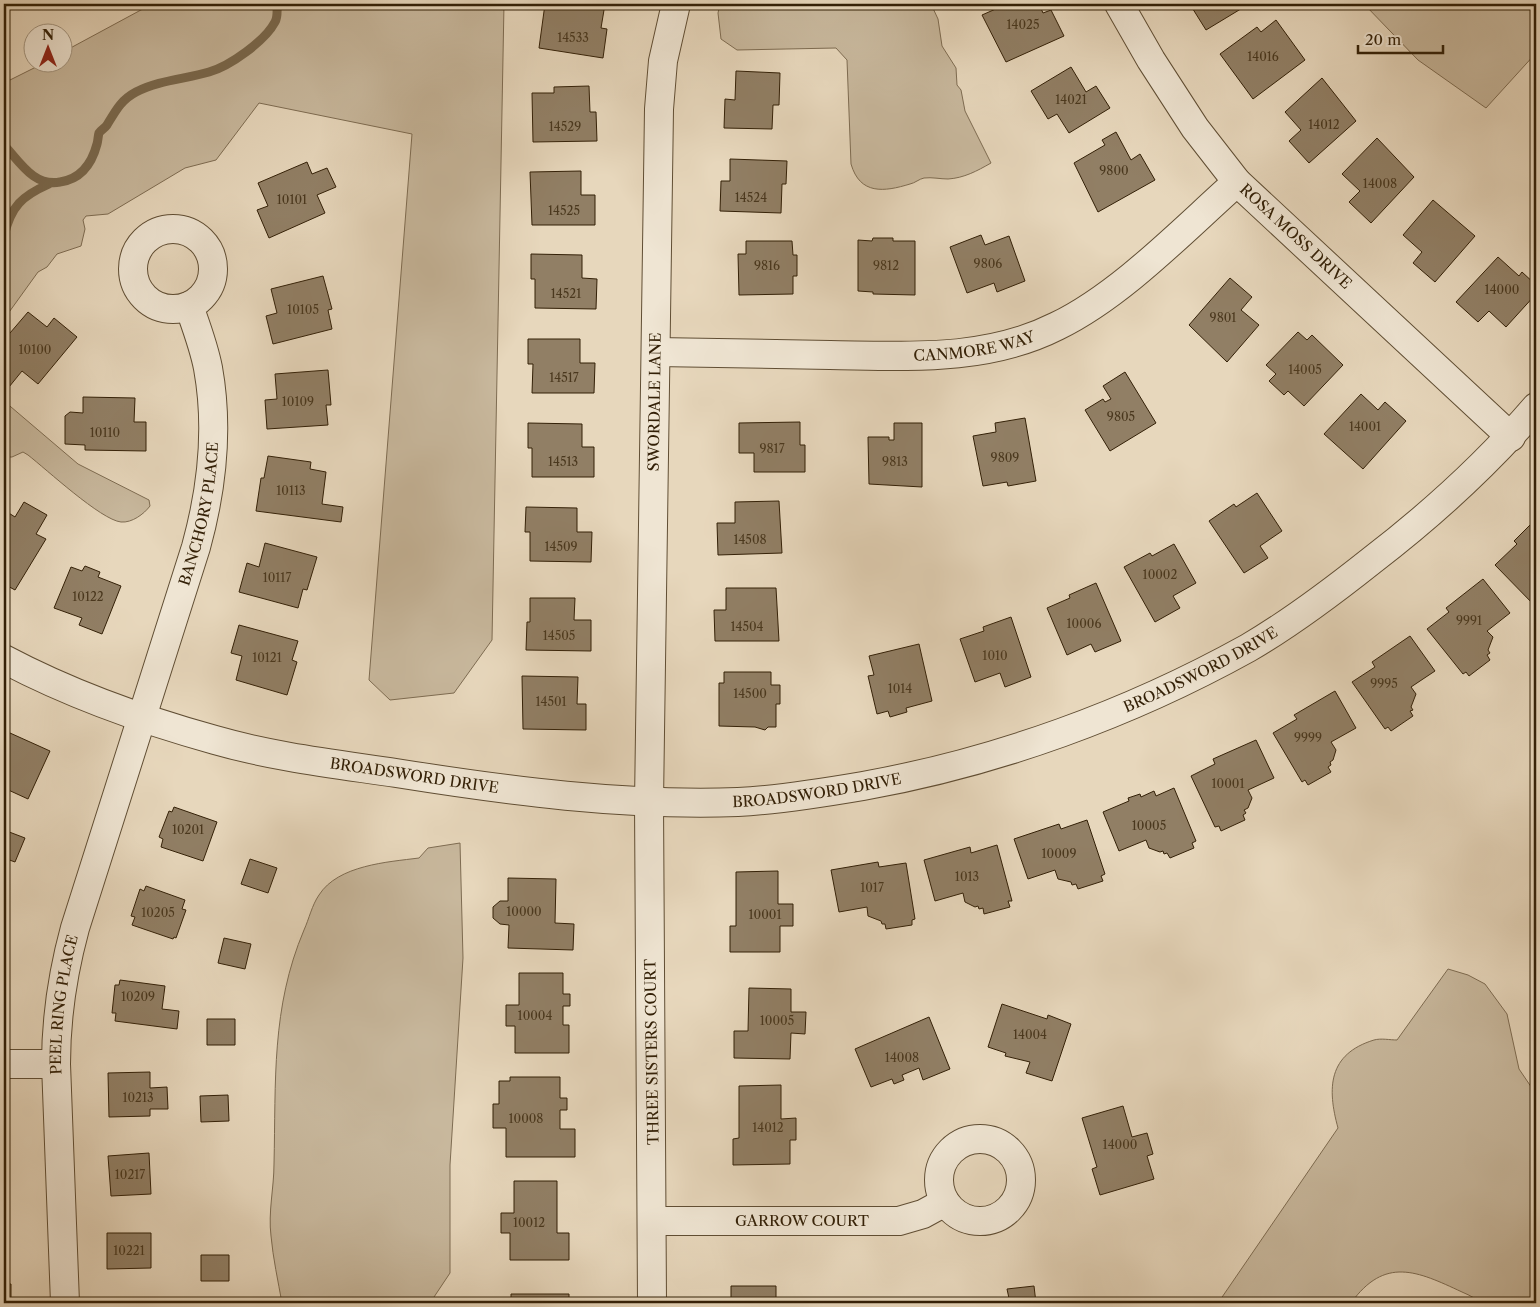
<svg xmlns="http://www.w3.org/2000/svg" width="1540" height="1307" font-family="'Libre Caslon Text',serif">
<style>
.green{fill:#c8b89d;stroke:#7e6c52}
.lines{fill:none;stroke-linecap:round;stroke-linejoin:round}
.stream{stroke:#7a694e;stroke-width:9}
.building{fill:#917f65;stroke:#332007}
.minor-casing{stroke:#604e34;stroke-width:30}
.minor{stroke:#efe5d3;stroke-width:28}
.labels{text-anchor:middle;stroke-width:4;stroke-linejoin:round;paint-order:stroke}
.number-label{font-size:12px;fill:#4a381e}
.street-label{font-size:15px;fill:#332007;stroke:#efe5d3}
</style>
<rect width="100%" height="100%" fill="#e7d7bc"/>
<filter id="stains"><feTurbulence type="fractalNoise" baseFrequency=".004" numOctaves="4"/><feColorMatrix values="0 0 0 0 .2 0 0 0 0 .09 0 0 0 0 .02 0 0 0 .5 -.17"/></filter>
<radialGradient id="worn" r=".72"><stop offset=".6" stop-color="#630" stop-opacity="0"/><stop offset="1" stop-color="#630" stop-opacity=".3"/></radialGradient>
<path class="green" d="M152 4H504L492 640 454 693 390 700 369 680 412 134 259 103 216 160 185 168 108 214 86 216 83 220 85 229 81 246 57 254 47 267 38 272 7 315 4 325V83L44 63 62 62 63 52Z
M720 4H781L787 8 842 9 858 4H931L938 19 942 46 956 68 957 85 961 90 965 111 991 163C977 171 964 178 948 179 940 179 932 177 924 178 919 179 915 183 910 184 884 192 860 195 851 164L847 60 836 48 737 50 721 39 718 13Z
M1364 4H1536V53L1486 108 1418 60Z
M4 401 78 464 149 500 150 506C144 514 132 523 121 522 101 520 46 469 28 455L23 452 12 457H4Z
M460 843 463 958 450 1165V1273L430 1303H282C278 1281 273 1258 271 1236 268 1212 274 1188 274 1164 276 1081 271 1008 304 930 309 919 312 905 319 895 338 865 388 862 419 858L428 848Z
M1448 969 1468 975 1485 984 1507 1014 1519 1069 1536 1094V1303C1521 1303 1501 1307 1486 1303 1478 1301 1470 1295 1462 1292 1417 1271 1385 1256 1351 1303H1218L1338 1128C1327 1088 1328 1054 1374 1040 1381 1038 1390 1040 1397 1040Z"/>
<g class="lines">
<path class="stream" d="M4 145C20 162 34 187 60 182 81 179 92 163 97 144 98 141 98 136 99 133 101 130 105 128 107 125 116 110 121 100 136 92 159 80 186 79 209 72 230 66 265 41 275 22 278 17 277 10 277 4
M4 236C11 206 22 196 49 184
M4 269V277"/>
</g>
<path class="building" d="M545 4H605L601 28 607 29 603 58 539 48Z
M1007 4H1039L1043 13 1051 10 1064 36 1006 62 982 15Z
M1194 4H1249L1206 30 1191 6Z
M1276 20 1305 60 1253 99 1220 54 1257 27 1261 32Z
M1071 67 1086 92 1096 86 1110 108 1069 133 1057 114 1048 119 1031 91Z
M736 71 780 73 779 105H773L772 129 724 128 725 99 735 100Z
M1322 78 1356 121 1309 163 1289 141 1301 130 1285 112Z
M589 86 590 112H596L597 141 533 142 532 93H554V87Z
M1116 132 1131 160 1140 154 1155 180 1098 212 1074 163 1105 145 1102 140Z
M1377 138 1414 177 1371 223 1349 202 1360 191 1342 174Z
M730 159 787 161 786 184H782L781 213 720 211 721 181H730Z
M307 162 312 174 327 168 336 187 317 195 325 213 269 238 257 210 268 206 258 183Z
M581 171V195H595V225H532L530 172Z
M1433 200 1475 236 1435 282 1413 263 1422 252 1403 235Z
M981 235 985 245 1009 236 1025 281 997 292 994 283 967 293 950 247Z
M873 238H893V241H915V295L873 294V292L858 291V240L872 241Z
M746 241H792L793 255H797V276H793V294L739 295 738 254H746Z
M531 254 582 255V278L597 279 596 309 535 308V279H531Z
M1498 257 1519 276 1522 272 1536 285V294L1506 327 1489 311 1478 322 1456 302Z
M323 276 332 309 328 310 332 329 273 344 266 316 277 313 271 289Z
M1230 278 1252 297 1241 310 1259 325 1227 362 1189 325Z
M28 312 47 327 54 318 77 337 38 384 22 371 9 387 4 382V340Z
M1298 332 1307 340 1312 335 1343 365 1304 406 1288 391 1284 395 1269 381 1276 374 1266 365Z
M528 339H580V363H595L594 393H532L533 364H528Z
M328 370 331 405H326L328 425 267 429 265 400 277 399 275 374Z
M1125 372 1156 423 1110 451 1085 410 1103 399 1105 402 1111 399 1103 386Z
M1361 394 1378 410 1385 402 1406 421 1363 469 1324 434Z
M83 397 135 398 134 422H146V451L85 450V445L65 444V416L70 412 83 413Z
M1025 418 1036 481 1008 486 1007 482 983 486 973 436 996 432 995 423Z
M800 422V445H805V472H754V453H739V423Z
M528 423 582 424V447H594V477H532V448H528Z
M894 423H922V487L869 484 868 437H889V440H894Z
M268 456 311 462 310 469 326 472 322 504 343 507 341 522 256 511 261 478H264Z
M1257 493 1282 531 1260 546 1268 558 1244 573 1209 521 1234 504 1236 507Z
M779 501 782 553 718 555 717 523H735V502Z
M24 502 47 515 36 534 46 539 15 590 4 584V510L15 517Z
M526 507 577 508V532H592L591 562 530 561V532H525Z
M1536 519V607L1495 565 1517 544 1514 541Z
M265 543 317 557 307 590 303 589 298 608 239 592 247 563 259 567Z
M1174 544 1196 583 1173 596 1180 608 1155 622 1124 567 1150 553 1152 556Z
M85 566 100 572 98 577 121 586 102 634 79 625 82 618 54 608 71 567 82 571Z
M1483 579 1510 613 1487 631 1493 637 1488 650 1490 653 1487 655 1490 660 1469 676 1466 672 1463 674 1427 629 1449 612 1446 608Z
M1096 583 1121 641 1095 652 1091 644 1067 655 1047 608 1070 598 1069 595Z
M726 588H776L779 641H715L714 610H726Z
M530 598H575L574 620H591V651L526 650 527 622H530Z
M1011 617 1031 677 1005 687 1000 673 975 682 960 639 984 631 983 627Z
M239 625 298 641 292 660 297 662 287 695 236 680 242 656 231 653Z
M1410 636 1435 671 1411 687 1416 694 1411 707 1413 710 1410 711 1413 716 1391 731 1388 727 1385 729 1352 682 1375 667 1372 662Z
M919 644 932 701 906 708 907 712 890 717 888 711 877 714 868 676 874 675 869 656Z
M724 672H771V685H780V704H776V727H768L765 730 755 727 719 726V683H724Z
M522 676 578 677 577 704H586V730L523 729Z
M1335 691 1356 728 1331 742 1336 750 1333 760 1330 762 1331 765 1328 767 1331 772 1308 785 1305 780 1302 782 1273 733 1297 719 1294 715Z
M10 733 50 751 28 799 4 788V747Z
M1256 740 1274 778 1248 790 1252 798 1248 808 1244 810 1246 813 1243 815 1245 820 1221 831 1219 826 1215 827 1191 776 1215 764 1213 759Z
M1174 788 1196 841 1192 843 1194 848 1170 858 1167 853 1164 854 1163 851 1160 852 1149 848 1146 840 1119 851 1103 812 1129 801 1128 798 1140 794 1141 797 1154 791 1156 796Z
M174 807 217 822 203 861 161 847 163 839 159 837 169 811 172 812Z
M1087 820 1105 874 1101 876 1103 881 1078 889 1076 884 1072 885 1071 882 1058 879 1055 870 1028 879 1014 839 1059 824 1061 829Z
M4 830 25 838 15 862 4 858Z
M997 845 1012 901H1008L1010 907 984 914 983 908 979 909 978 906 975 907 965 902 963 893 935 901 924 860 970 847 971 853Z
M250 859 277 868 268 893 241 884Z
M878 862 879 867 906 863 915 919 912 920V925L886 929 885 924H882L881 921 868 916 867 907 839 912 831 870Z
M778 871V904H793V926H780V952H730V926H736V872Z
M508 878 556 879 555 923 574 924 573 950 508 948 509 925 500 924 493 918V907L500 901H508Z
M146 886 185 900 182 909 186 910 176 938 174 937 173 939 132 925 135 917 131 916 140 889 144 891Z
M224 938 251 944 245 969 218 963Z
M519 973H563V994H570V1006H563V1025H569V1053H515V1026H506V1005H519Z
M120 980 165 986 162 1009 179 1011 177 1029 115 1021 116 1013H112L115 985H119Z
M749 988 791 989V1012H806L805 1034 791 1033 790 1059 734 1058V1031H748Z
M1002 1004 1047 1019 1048 1015 1071 1024 1052 1081 1026 1073 1030 1062 1005 1056 1006 1053 988 1047Z
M929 1017 950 1069 923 1080 919 1068 902 1075 904 1080 894 1084 892 1079 871 1087 855 1049Z
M207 1019H235V1045H207Z
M150 1072V1088L167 1087 168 1109H150V1116L109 1117 108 1073Z
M510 1077H560V1098H567V1110H560V1129H575V1157H506V1128H493V1104H499V1081H510Z
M781 1085V1119L796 1118V1140H790V1164L733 1165V1139L739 1138V1086Z
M228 1095 229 1121 201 1122 200 1096Z
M1123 1106 1132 1137 1147 1133 1153 1154 1147 1156 1154 1179 1100 1195 1092 1169 1097 1167 1082 1118Z
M149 1153 151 1194 111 1196 108 1156Z
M514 1181H557V1233H569V1260H510V1233H501V1213H514Z
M107 1233H151V1268L107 1269Z
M201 1255H229V1281H201Z
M4 1284H11V1303H4Z
M731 1286H776V1303H731Z
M1034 1286 1036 1303H1010L1007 1289Z
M511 1294H569V1303H511Z"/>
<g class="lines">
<g class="minor-casing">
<g id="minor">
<path id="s1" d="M1119 4 1151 60 1195 128 1237 182 1511 437"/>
<circle cx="173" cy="269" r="40"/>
<path id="s2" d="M656 352C714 353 772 354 830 355 907 356 986 362 1057 326 1121 295 1183 230 1237 182"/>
<path id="s3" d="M4 659C70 694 143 720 215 740 274 757 336 764 396 773 509 791 623 806 738 802 779 800 822 793 863 786 997 762 1129 714 1248 648 1291 623 1332 592 1371 561 1431 515 1487 464 1536 407"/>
<path d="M4 1064H56"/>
<circle cx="980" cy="1180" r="41"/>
<path id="s4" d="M653 1221H899L923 1214 945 1202"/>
<path id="s5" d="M65 1303 56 1064C56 1018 63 972 75 928L196 547C212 489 219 429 208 368 204 347 196 326 189 306"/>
<path id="s6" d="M652 1303 649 802 659 109 663 61 676 4"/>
</g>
</g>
<use href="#minor" class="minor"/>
</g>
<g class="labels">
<g class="number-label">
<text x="1023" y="29">14025</text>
<text x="573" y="42">14533</text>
<text x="1263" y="61">14016</text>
<text x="1071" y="104">14021</text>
<text x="1324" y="129">14012</text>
<text x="565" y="131">14529</text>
<text x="1114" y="175">9800</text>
<text x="1380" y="188">14008</text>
<text x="751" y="202">14524</text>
<text x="292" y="204">10101</text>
<text x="564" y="215">14525</text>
<text x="988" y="268">9806</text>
<text x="767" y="270">9816</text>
<text x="886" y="270">9812</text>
<text x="1502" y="294">14000</text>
<text x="566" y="298">14521</text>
<text x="303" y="314">10105</text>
<text x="1223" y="322">9801</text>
<text x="35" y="354">10100</text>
<text x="1305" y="374">14005</text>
<text x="564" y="382">14517</text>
<text x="298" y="406">10109</text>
<text x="1121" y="421">9805</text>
<text x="1365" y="431">14001</text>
<text x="105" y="437">10110</text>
<text x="772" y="453">9817</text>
<text x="1005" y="462">9809</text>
<text x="563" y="466">14513</text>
<text x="895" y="466">9813</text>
<text x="291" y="495">10113</text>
<text x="750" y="544">14508</text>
<text x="561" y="551">14509</text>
<text x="1160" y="579">10002</text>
<text x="277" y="582">10117</text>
<text x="88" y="601">10122</text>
<text x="1469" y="625">9991</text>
<text x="1084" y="628">10006</text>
<text x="747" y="631">14504</text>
<text x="559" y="640">14505</text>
<text x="995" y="660">1010</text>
<text x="267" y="662">10121</text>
<text x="1384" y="688">9995</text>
<text x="900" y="693">1014</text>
<text x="750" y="698">14500</text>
<text x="551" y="706">14501</text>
<text x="1308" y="742">9999</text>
<text x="1228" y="788">10001</text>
<text x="1149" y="830">10005</text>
<text x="188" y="834">10201</text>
<text x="1059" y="858">10009</text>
<text x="967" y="881">1013</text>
<text x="872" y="892">1017</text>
<text x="524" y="916">10000</text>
<text x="158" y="917">10205</text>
<text x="765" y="919">10001</text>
<text x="138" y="1001">10209</text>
<text x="535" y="1020">10004</text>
<text x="777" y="1025">10005</text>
<text x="1030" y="1039">14004</text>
<text x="902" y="1062">14008</text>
<text x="138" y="1102">10213</text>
<text x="526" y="1123">10008</text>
<text x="768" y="1132">14012</text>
<text x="1120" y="1149">14000</text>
<text x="130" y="1179">10217</text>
<text x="529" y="1227">10012</text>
<text x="129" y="1255">10221</text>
</g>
<g class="street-label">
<text dy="5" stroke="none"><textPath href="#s1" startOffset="294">ROSA MOSS DRIVE</textPath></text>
<text dy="5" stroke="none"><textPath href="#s2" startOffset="319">CANMORE WAY</textPath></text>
<text dy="5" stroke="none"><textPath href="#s6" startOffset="901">SWORDALE LANE</textPath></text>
<text dy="5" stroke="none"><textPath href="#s5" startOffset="810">BANCHORY PLACE</textPath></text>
<text dy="5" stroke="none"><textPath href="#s3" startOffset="1239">BROADSWORD DRIVE</textPath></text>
<text dy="5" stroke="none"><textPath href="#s3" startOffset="429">BROADSWORD DRIVE</textPath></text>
<text dy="5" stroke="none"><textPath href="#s3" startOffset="834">BROADSWORD DRIVE</textPath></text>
<text dy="5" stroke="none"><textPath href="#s5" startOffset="299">PEEL RING PLACE</textPath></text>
<text transform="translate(652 1052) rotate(-91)" y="5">THREE SISTERS COURT</text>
<text dy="5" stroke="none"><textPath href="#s4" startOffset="149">GARROW COURT</textPath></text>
</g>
</g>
<rect width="1540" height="1307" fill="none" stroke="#e7d7bc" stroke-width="20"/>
<rect x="5" y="5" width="1530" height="1297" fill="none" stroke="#332007" stroke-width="2.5"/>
<rect x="10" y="10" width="1520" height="1287" fill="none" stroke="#332007"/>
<g transform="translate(48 48)"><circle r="24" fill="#efe5d3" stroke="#a49681"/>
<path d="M0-4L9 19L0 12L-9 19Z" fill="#8f2418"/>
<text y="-8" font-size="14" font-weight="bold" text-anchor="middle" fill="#332007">N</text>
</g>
<path d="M1358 45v8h85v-8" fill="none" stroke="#332007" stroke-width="2.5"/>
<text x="1365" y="45" font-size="15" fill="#332007" stroke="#efe5d3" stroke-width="4" paint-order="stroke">20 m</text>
<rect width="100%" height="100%" filter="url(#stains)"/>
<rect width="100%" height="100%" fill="url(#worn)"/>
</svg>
